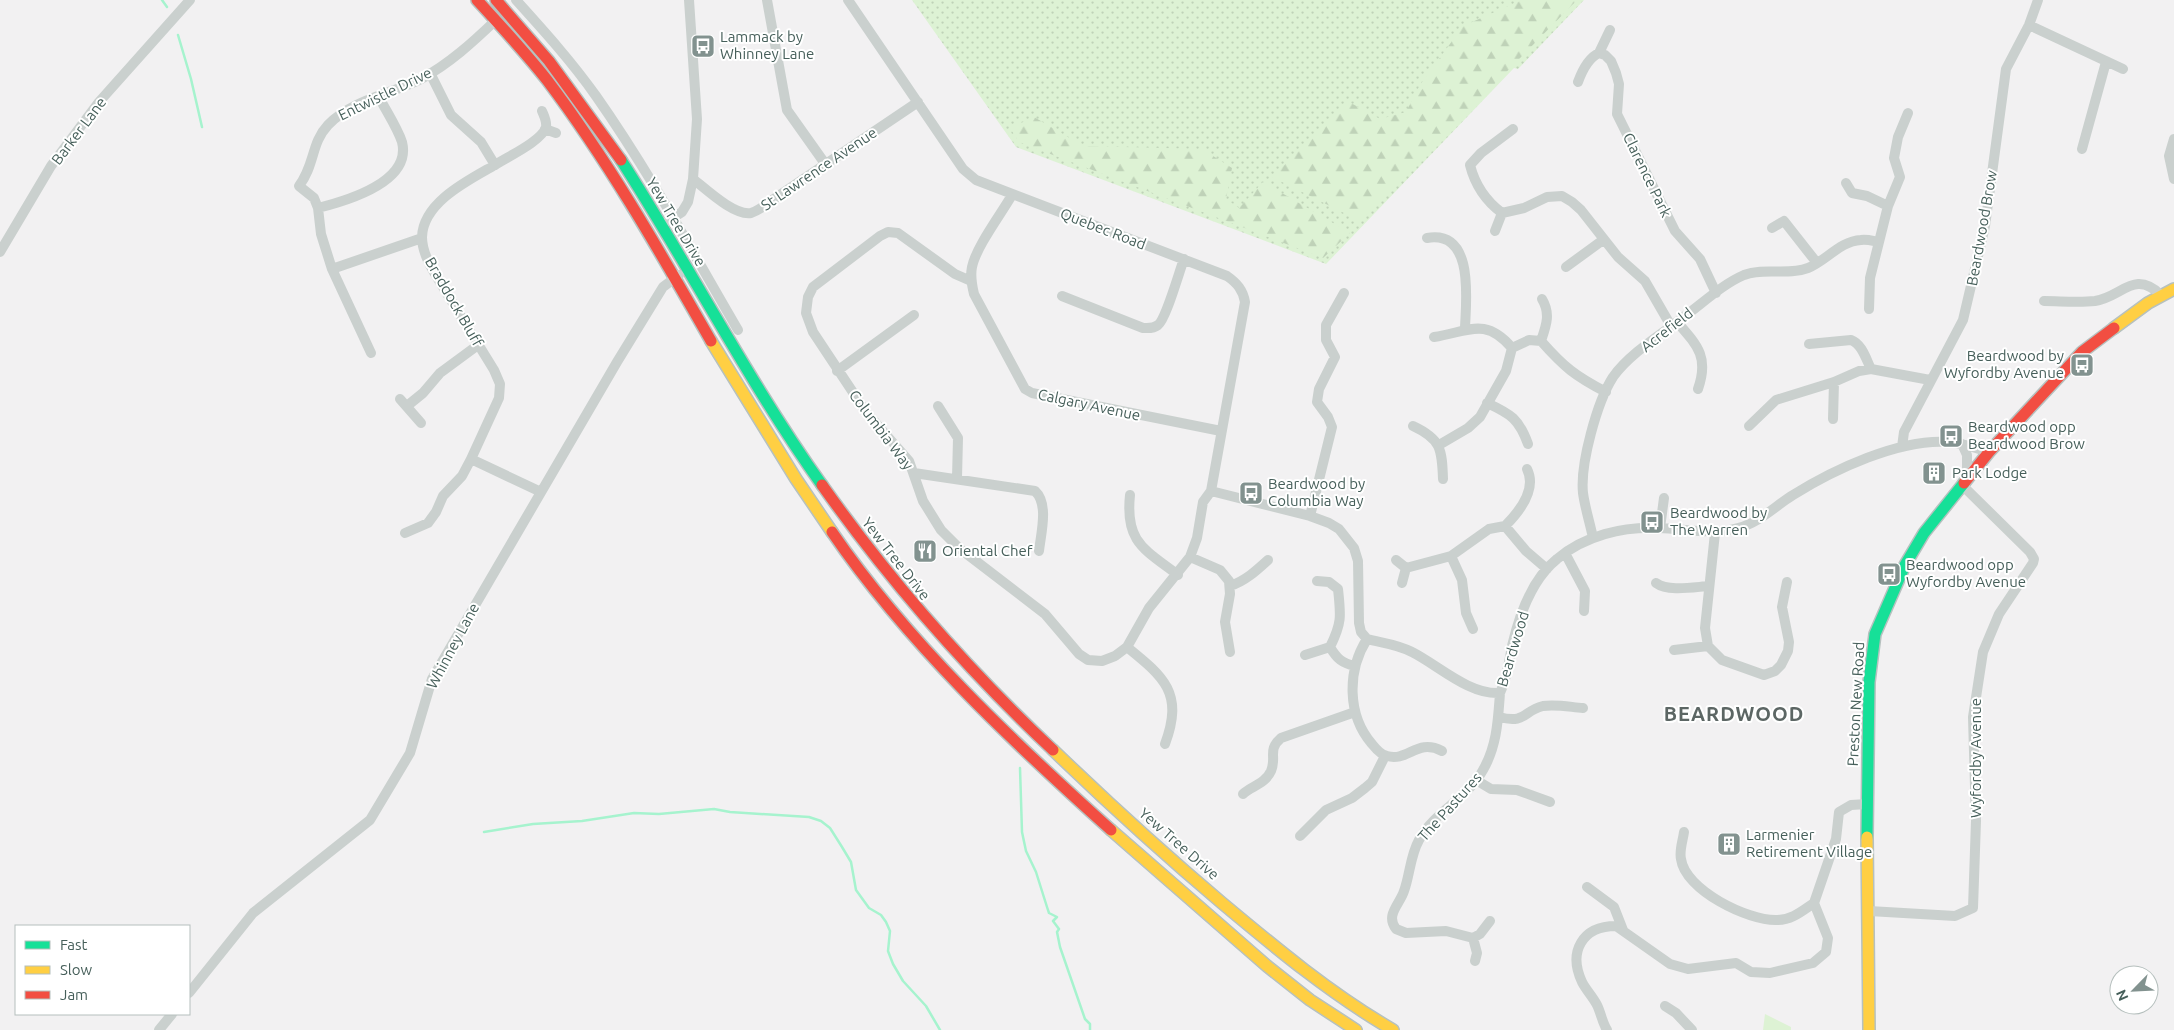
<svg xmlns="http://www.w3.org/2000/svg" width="2174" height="1030" font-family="Ubuntu,sans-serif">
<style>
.grass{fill:url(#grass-dots)}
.forest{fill:url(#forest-firs)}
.park{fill:#ddf2d4}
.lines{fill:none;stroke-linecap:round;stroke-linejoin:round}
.stream{stroke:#a6f3ce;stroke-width:2.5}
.fast-casing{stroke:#b6c1bf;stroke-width:14}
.slow-casing{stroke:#b6c1bf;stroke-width:14}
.jam-casing{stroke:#b6c1bf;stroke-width:14}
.street{stroke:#cad0ce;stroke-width:10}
.fast{stroke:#16e098;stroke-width:11}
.slow{stroke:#ffcf43;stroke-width:11}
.jam{stroke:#f24e42;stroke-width:11}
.labels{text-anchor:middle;stroke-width:4;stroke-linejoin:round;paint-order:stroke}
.poi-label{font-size:15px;fill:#465f5a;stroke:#fff;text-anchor:start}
.street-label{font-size:15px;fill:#465f5a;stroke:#fff}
.district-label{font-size:20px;font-weight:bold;letter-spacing:1px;fill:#5c6664;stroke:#fff}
</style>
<defs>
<pattern id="grass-dots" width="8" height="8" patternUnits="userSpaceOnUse" patternTransform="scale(1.25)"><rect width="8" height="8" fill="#ddf2d4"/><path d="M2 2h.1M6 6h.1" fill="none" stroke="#bfd2b8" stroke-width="1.8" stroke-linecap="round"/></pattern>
<pattern id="forest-firs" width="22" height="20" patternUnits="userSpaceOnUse" patternTransform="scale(1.25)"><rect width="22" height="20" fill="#ddf2d4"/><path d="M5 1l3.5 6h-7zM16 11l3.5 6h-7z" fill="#bfd2b8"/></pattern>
</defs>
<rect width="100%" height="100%" fill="#f2f1f2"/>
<path class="grass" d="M912 0H1584L1518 69 1514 68 1326 264 1016 147Z"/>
<path class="forest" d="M1522 0H1577L1360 221 1272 177 1349 102 1380 119 1406 112 1420 85 1463 26Z
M1034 117 1083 146 1202 149 1232 168 1226 199 1239 208 1263 182 1350 233 1323 258 1019 142 1010 128Z"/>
<path class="park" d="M1765 1014 1791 1027V1030H1763Z"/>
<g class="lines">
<path class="stream" d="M162 0 167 7
M178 35 191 79 202 127
M1020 768 1022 832 1026 851 1036 872 1047 907 1049 913 1057 917 1053 921 1059 929 1057 932 1060 947 1085 1019 1090 1024V1030
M484 832 533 824 582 821 634 813 659 814 714 809 730 812 809 817 821 821 830 828 842 847 851 862 856 890 869 908 881 915 886 922 890 931 888 951 893 964 903 981 926 1006 940 1030"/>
<g class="fast-casing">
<path id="fast" d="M621 160C690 267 748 381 822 485
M1867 837 1869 682 1875 634 1905 565 1924 533 1964 483"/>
</g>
<g class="slow-casing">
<path id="slow" d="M2114 328 2148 303 2174 289
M711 341 796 479 832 532
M1053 750C1108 803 1164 854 1222 903 1277 949 1331 994 1393 1030
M1111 830 1267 966 1310 1000 1356 1030
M1867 837 1869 1030"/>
</g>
<g class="jam-casing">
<path id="jam" d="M477 0C501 26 525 52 547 80 609 162 660 252 711 341
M496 0 549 61 621 160
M1964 483 1989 452 2082 352 2114 328
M822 485C890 581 967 669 1053 750
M832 532C907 642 1012 741 1111 830"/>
</g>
<path class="street" d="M516 0C544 31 572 62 596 96 648 170 692 251 738 330
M767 0 787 110 826 165
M848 0 963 169 976 180 1227 276C1237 283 1243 290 1245 302L1211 491 1203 502 1197 538 1190 557 1149 608 1127 647 1115 656 1102 661 1088 660 1079 654 1045 614 959 548 941 530 923 501 909 461 866 412 813 332 806 313 808 297 813 287 880 236 888 232 898 233 955 274 971 281
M2029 25 2123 69
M1599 53 1610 30
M430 73 451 115 481 142 495 165C469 180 423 202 422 237 422 257 437 276 446 292 462 318 478 344 494 370L500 384 499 398 471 459
M1578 82C1582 71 1588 58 1599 53L1605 55 1611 61 1616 73 1619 84 1617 114 1675 231 1700 259 1716 293
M545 129 556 133
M1513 129 1481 153 1470 165C1475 185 1486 201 1502 213L1524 208 1547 197 1562 196 1572 202 1581 210 1618 257 1645 281 1671 326
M2174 139 2169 156 2174 179
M2082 149 2106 62
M495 165C507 157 542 141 546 127 547 121 544 116 542 111
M693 179C706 189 734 216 751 213 757 211 763 207 768 203L918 102
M1846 183 1852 193 1867 196 1888 206
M1012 195C1001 214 976 247 972 267 970 277 972 285 974 294L1025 389 1032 393 1221 431
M318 208C346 201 412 182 402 142 397 127 386 111 379 97
M668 221 682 212 688 202 693 179 697 119 689 0
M1772 228 1784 221 1817 263
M1495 231 1502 213
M1427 238C1475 230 1466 300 1465 328
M0 252 51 166 99 102 190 0
M1566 267 1603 240
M332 269 422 238
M1062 296 1143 328C1148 328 1153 329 1158 325 1166 319 1179 272 1184 259
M2044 301C2060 301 2078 303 2095 301 2122 297 2134 269 2161 295
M1869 309 1870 278 1888 206 1900 177 1894 158 1898 137 1908 113
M1677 322C1698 346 1709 357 1698 389
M1434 337C1468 332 1485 316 1512 348
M1541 341C1546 326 1551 314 1542 299
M1809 344 1851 340C1862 344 1866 359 1871 369
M371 353 332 269 321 234 318 208 314 198 299 186C315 165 311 143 328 125 352 100 391 94 421 79 449 64 473 42 496 20
M837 371 914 315
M400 399 421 423
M1487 403C1511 414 1519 419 1528 444
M407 406 423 393 440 373 478 345
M938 406 958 438 957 478
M1833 419 1834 382
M1413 426C1441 439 1442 449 1443 479
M1749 426 1776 400 1834 382 1859 371 1871 369 1930 380
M1962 444 1967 455V479
M1439 445 1468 428 1480 417 1506 371 1512 348 1529 340 1541 341C1564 367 1575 376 1606 392
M1902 447 1904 432 1963 320 1985 226 2006 69 2029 25 2038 0
M914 473 1035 491C1049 504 1041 533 1039 551
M1211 491 1310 516 1329 523 1339 529 1354 548 1358 561 1359 623 1361 632 1367 639C1382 643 1397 644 1412 652 1438 665 1469 695 1500 693 1507 678 1509 662 1512 646 1519 616 1532 579 1557 559 1584 536 1623 526 1659 528 1687 529 1711 535 1738 528 1759 523 1775 506 1793 495 1833 470 1900 438 1949 442 1963 443 1976 448 1989 452
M1130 495C1125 542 1144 549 1178 575
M1310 516 1332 427 1328 417 1317 402 1319 389 1335 357 1326 340V325L1344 293
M1505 526C1519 512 1537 489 1527 469
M1660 528 1664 498
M405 533 428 523 436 512 443 496 462 476 471 459 541 492
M1715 533 1705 628 1708 646 1722 660 1764 675 1775 671 1781 665 1788 651 1789 642 1782 607 1787 582
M1593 538C1590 523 1585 508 1583 493 1580 464 1597 402 1613 377 1629 354 1663 333 1685 316 1704 302 1723 284 1744 275 1765 267 1787 276 1808 268 1826 261 1840 241 1861 240 1867 239 1873 241 1879 242
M1565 553 1585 591 1584 611
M1190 557 1220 570 1229 581 1230 594 1225 622 1230 652
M1396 560 1406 568 1402 583
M1406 568 1451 556
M1317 581 1329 582 1338 589C1341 616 1342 623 1330 647 1337 659 1342 663 1355 666
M1656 583C1668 592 1694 587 1709 586
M1230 586C1245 581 1256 571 1268 560
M1473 629 1466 613 1462 580 1451 556 1489 529 1505 526 1526 551 1547 569
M1367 639C1347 671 1347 715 1372 744 1376 749 1381 755 1387 756 1408 762 1417 738 1442 751
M1127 647C1164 677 1184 693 1165 744
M1674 650 1708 646
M1305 655 1330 647
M1499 717C1526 724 1523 711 1543 706 1556 704 1570 707 1583 708
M1476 780 1491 789 1517 790 1550 802
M1243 794C1252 786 1265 784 1271 771 1277 757 1267 750 1281 738L1355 712
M1684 832C1683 840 1679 851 1681 859 1685 890 1748 921 1777 920 1792 920 1802 911 1814 903
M1300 836 1326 810 1352 798 1365 788 1372 782 1385 756
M1587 887 1614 907 1623 930
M1869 911 1955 916 1973 908 1976 821 1973 717 1983 652 1999 614 2033 563 2034 559 2030 552 1963 486
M1490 921 1480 934 1473 938 1446 931 1406 933 1396 929C1385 915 1400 904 1404 891 1410 875 1410 856 1419 840 1434 812 1468 798 1483 770 1497 746 1498 720 1500 693
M1473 938 1477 953 1475 961
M189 993 253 913 370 820 410 753 432 679 617 362 663 287 679 275
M1665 1006 1676 1013 1692 1030
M159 1030 172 1014
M1607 1030C1602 1022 1601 1013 1597 1005 1593 997 1586 990 1582 982 1568 952 1582 926 1616 926L1670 964 1688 969 1736 963 1751 972 1770 973 1813 963 1826 952 1828 938 1814 903 1836 839 1839 812 1851 805 1867 804"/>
<use href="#fast" class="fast"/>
<use href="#slow" class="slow"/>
<use href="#jam" class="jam"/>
</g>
<defs>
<g id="bus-square" transform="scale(1.25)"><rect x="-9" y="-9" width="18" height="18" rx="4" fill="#82928f" stroke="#fff"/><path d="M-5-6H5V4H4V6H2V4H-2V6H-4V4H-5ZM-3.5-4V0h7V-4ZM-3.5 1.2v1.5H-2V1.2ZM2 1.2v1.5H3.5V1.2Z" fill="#fff"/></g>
<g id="building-square" transform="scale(1.25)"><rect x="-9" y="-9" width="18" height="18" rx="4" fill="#82928f" stroke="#fff"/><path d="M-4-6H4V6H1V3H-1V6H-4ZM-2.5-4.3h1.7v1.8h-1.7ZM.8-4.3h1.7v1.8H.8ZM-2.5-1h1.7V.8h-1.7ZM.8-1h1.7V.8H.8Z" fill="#fff"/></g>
<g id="restaurant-square" transform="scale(1.25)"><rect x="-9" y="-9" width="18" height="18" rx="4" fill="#82928f" stroke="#fff"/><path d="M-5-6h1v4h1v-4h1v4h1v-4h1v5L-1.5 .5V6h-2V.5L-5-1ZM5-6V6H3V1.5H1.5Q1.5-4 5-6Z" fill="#fff"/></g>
</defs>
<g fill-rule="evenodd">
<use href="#bus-square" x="703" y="46"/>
<use href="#bus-square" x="2082" y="365"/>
<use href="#bus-square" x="1951" y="436"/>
<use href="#building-square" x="1934" y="473"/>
<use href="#bus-square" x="1251" y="493"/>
<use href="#bus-square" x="1652" y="522"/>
<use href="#restaurant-square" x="925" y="551"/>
<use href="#bus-square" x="1889" y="574"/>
<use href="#building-square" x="1729" y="844"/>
</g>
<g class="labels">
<g class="poi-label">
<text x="720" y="42">Lammack by<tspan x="720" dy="17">Whinney Lane</tspan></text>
<text x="2064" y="361" text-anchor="end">Beardwood by<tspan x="2064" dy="17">Wyfordby Avenue</tspan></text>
<text x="1968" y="432">Beardwood opp<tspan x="1968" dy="17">Beardwood Brow</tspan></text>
<text x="1952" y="478">Park Lodge</text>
<text x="1268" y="489">Beardwood by<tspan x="1268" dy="17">Columbia Way</tspan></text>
<text x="1670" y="518">Beardwood by<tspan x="1670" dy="17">The Warren</tspan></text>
<text x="942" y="556">Oriental Chef</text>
<text x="1906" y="570">Beardwood opp<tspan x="1906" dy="17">Wyfordby Avenue</tspan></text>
<text x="1746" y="840">Larmenier<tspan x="1746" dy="17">Retirement Village</tspan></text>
</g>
<g class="street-label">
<text transform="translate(385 94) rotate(-26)" y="5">Entwistle Drive</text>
<text transform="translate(79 131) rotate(-53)" y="5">Barker Lane</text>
<text transform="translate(819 169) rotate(-34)" y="5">St Lawrence Avenue</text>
<text transform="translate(1647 175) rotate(64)" y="5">Clarence Park</text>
<text transform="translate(676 222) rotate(59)" y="5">Yew Tree Drive</text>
<text transform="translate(1982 228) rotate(-80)" y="5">Beardwood Brow</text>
<text transform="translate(1103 229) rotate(21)" y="5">Quebec Road</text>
<text transform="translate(454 302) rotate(60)" y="5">Braddock Bluff</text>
<text transform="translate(1667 330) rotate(-38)" y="5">Acrefield</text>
<text transform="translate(1089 405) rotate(12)" y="5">Calgary Avenue</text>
<text transform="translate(881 430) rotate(53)" y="5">Columbia Way</text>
<text transform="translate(896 559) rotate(52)" y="5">Yew Tree Drive</text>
<text transform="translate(453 646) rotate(-62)" y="5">Whinney Lane</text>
<text transform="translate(1513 649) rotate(-73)" y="5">Beardwood</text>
<text transform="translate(1856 704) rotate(-87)" y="5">Preston New Road</text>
<text transform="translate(1976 758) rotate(-90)" y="5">Wyfordby Avenue</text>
<text transform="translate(1450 807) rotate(-48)" y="5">The Pastures</text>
<text transform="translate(1179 844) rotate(41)" y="5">Yew Tree Drive</text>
</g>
<g class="district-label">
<text x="1734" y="721">BEARDWOOD</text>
</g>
</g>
<rect x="15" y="925" width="175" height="90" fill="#ffffff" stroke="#b5bfbd"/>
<rect x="25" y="941" width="25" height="8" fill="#16e098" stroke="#b5bfbd"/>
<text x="60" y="950" font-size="15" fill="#465f5a">Fast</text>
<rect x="25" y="966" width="25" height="8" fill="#ffcf43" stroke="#b5bfbd"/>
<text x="60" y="975" font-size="15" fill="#465f5a">Slow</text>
<rect x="25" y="991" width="25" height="8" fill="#f24e42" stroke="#b5bfbd"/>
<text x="60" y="1000" font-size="15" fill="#465f5a">Jam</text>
<g transform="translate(2134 990) rotate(246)"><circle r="24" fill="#ffffff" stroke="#b5bfbd"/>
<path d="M0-4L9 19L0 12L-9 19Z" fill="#82928f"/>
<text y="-8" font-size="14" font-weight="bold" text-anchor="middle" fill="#465f5a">N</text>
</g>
</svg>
